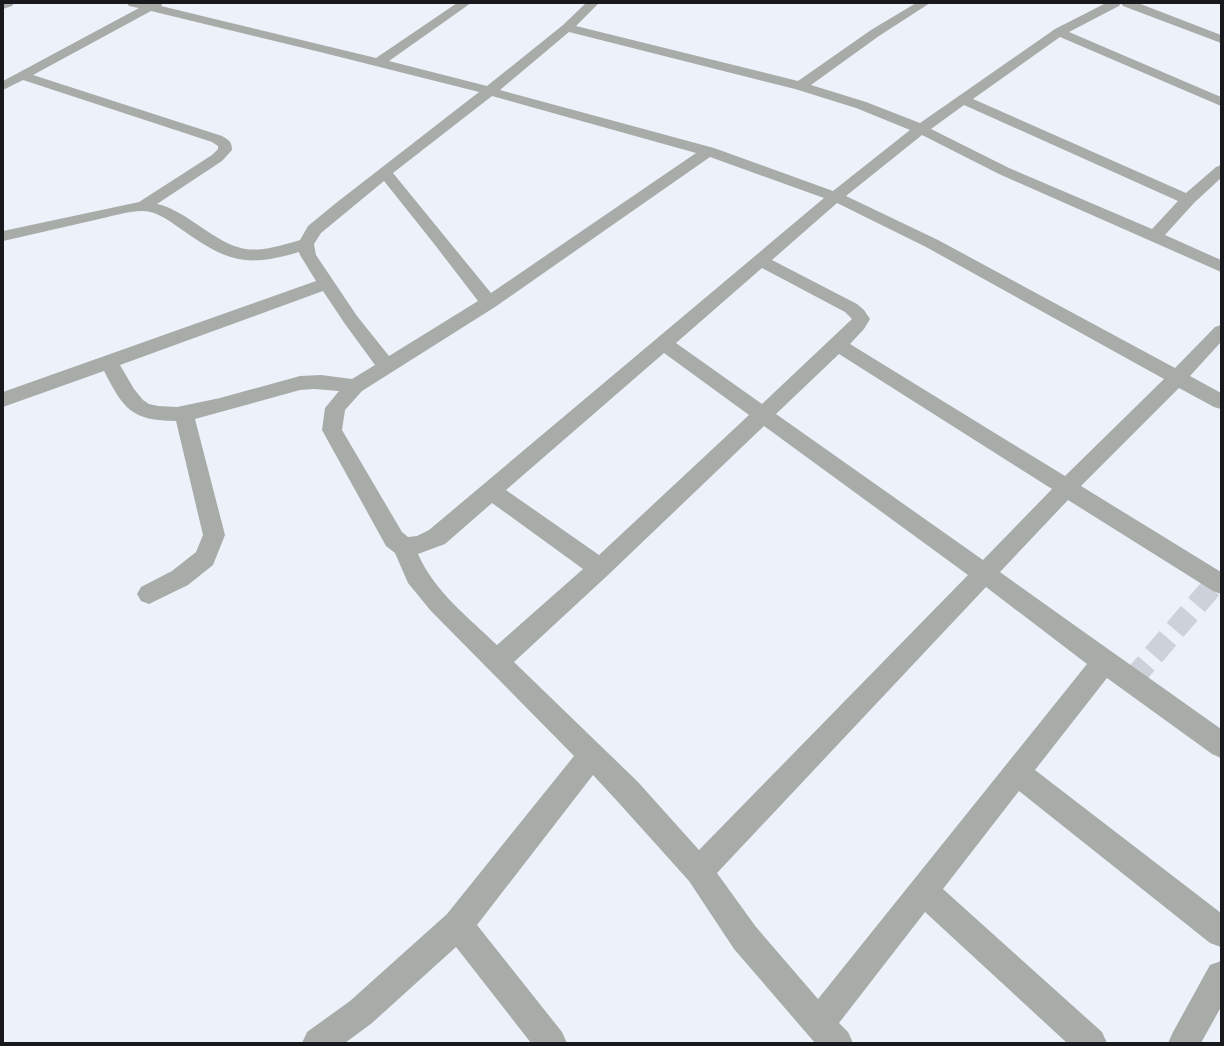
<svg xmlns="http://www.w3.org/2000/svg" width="1224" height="1046" font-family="'IBM Plex Serif',serif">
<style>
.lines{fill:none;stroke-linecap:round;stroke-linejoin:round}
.minor-tunnel{stroke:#cdd1d9;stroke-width:22;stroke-dasharray:22 11;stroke-linecap:butt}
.minor{fill:#a8aca9;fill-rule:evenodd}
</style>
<rect width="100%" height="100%" fill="#edf2fa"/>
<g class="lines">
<path class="minor-tunnel" d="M1132 680 1217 581"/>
<path class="minor" d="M3 3H14L12 6 3 9Z
M127 3H163L161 6 376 58 457 3H471L389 61 487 86 563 25 586 3H599L576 26 798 81 871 30 916 3H930L879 36 811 85 866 102 920 123 1055 29 1106 3H1138L1221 35V43L1123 6 1121 3 1119 6 1069 32 1221 97V106L1060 37 973 99 1186 193 1216 167 1221 165V178L1194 203 1165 235 1221 260V272L999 174 922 135 846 196 938 240 1175 368 1215 327 1221 325V342L1190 376 1221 393V409L1214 407 1179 388 1081 486 1221 572V594L1213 591 1068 500 1000 572C1073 625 1148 677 1221 729V758L1212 754 1107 678 1035 770 1221 913V947L1210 943 1019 791 943 889 1102 1032 1107 1043H1067L925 912 839 1023 848 1032 853 1043H815L734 949 689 881 618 802 593 775 477 925 562 1032 567 1043H531L456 947 372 1023 345 1043H302L307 1032 350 1001 447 914 574 756 431 611 408 583 395 553 386 546 322 430 325 408 339 391 314 389 300 390 195 419 225 535 213 565 188 585 149 604 141 601 137 594 141 587 172 571 196 552 203 535 176 421C131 421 123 408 104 371L3 407V392L316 281 300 255 299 252C242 269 225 260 178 227 168 220 156 211 143 211 127 211 110 217 95 220 64 227 34 234 3 241V231L139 202 212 155 218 149V146L212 142 23 80 3 90V81L139 8 129 6ZM151 11 324 53 479 92 336 203 308 226 300 240C248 256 239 253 195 223 183 215 171 207 157 204L222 161 232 150C232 142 229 140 222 136L33 75ZM569 32 795 89 856 108 910 130 833 191 714 148 500 90ZM492 96 696 153 491 293 393 173ZM964 105 1178 201 1152 229 1009 168 931 129ZM710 157 824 198 429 530 417 536 408 537 402 532 342 430 345 410 362 391 495 307ZM384 181 435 245 478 301 389 356 357 316 316 255 314 244 321 233ZM837 203 926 247 1164 379 1065 476 850 344 864 329 870 319 864 310 857 304 772 260ZM762 268 845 312 852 319 762 404 676 343ZM323 291 345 324 375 365 352 379 321 375 300 376 220 398 177 407 158 406 149 404 143 400 134 389 120 365ZM664 353 749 415 599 555 506 490ZM839 354 1052 489 983 560 776 414ZM764 426 968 575 699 850 638 782 514 662 608 575ZM492 503 583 569 497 645C469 618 434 591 418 554L445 544ZM986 587 1087 664 818 999 756 927 717 873Z
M1221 961V1007L1201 1043H1168L1173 1032 1210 965Z"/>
</g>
<rect width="1224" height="1046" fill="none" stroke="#17191c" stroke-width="8"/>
</svg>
